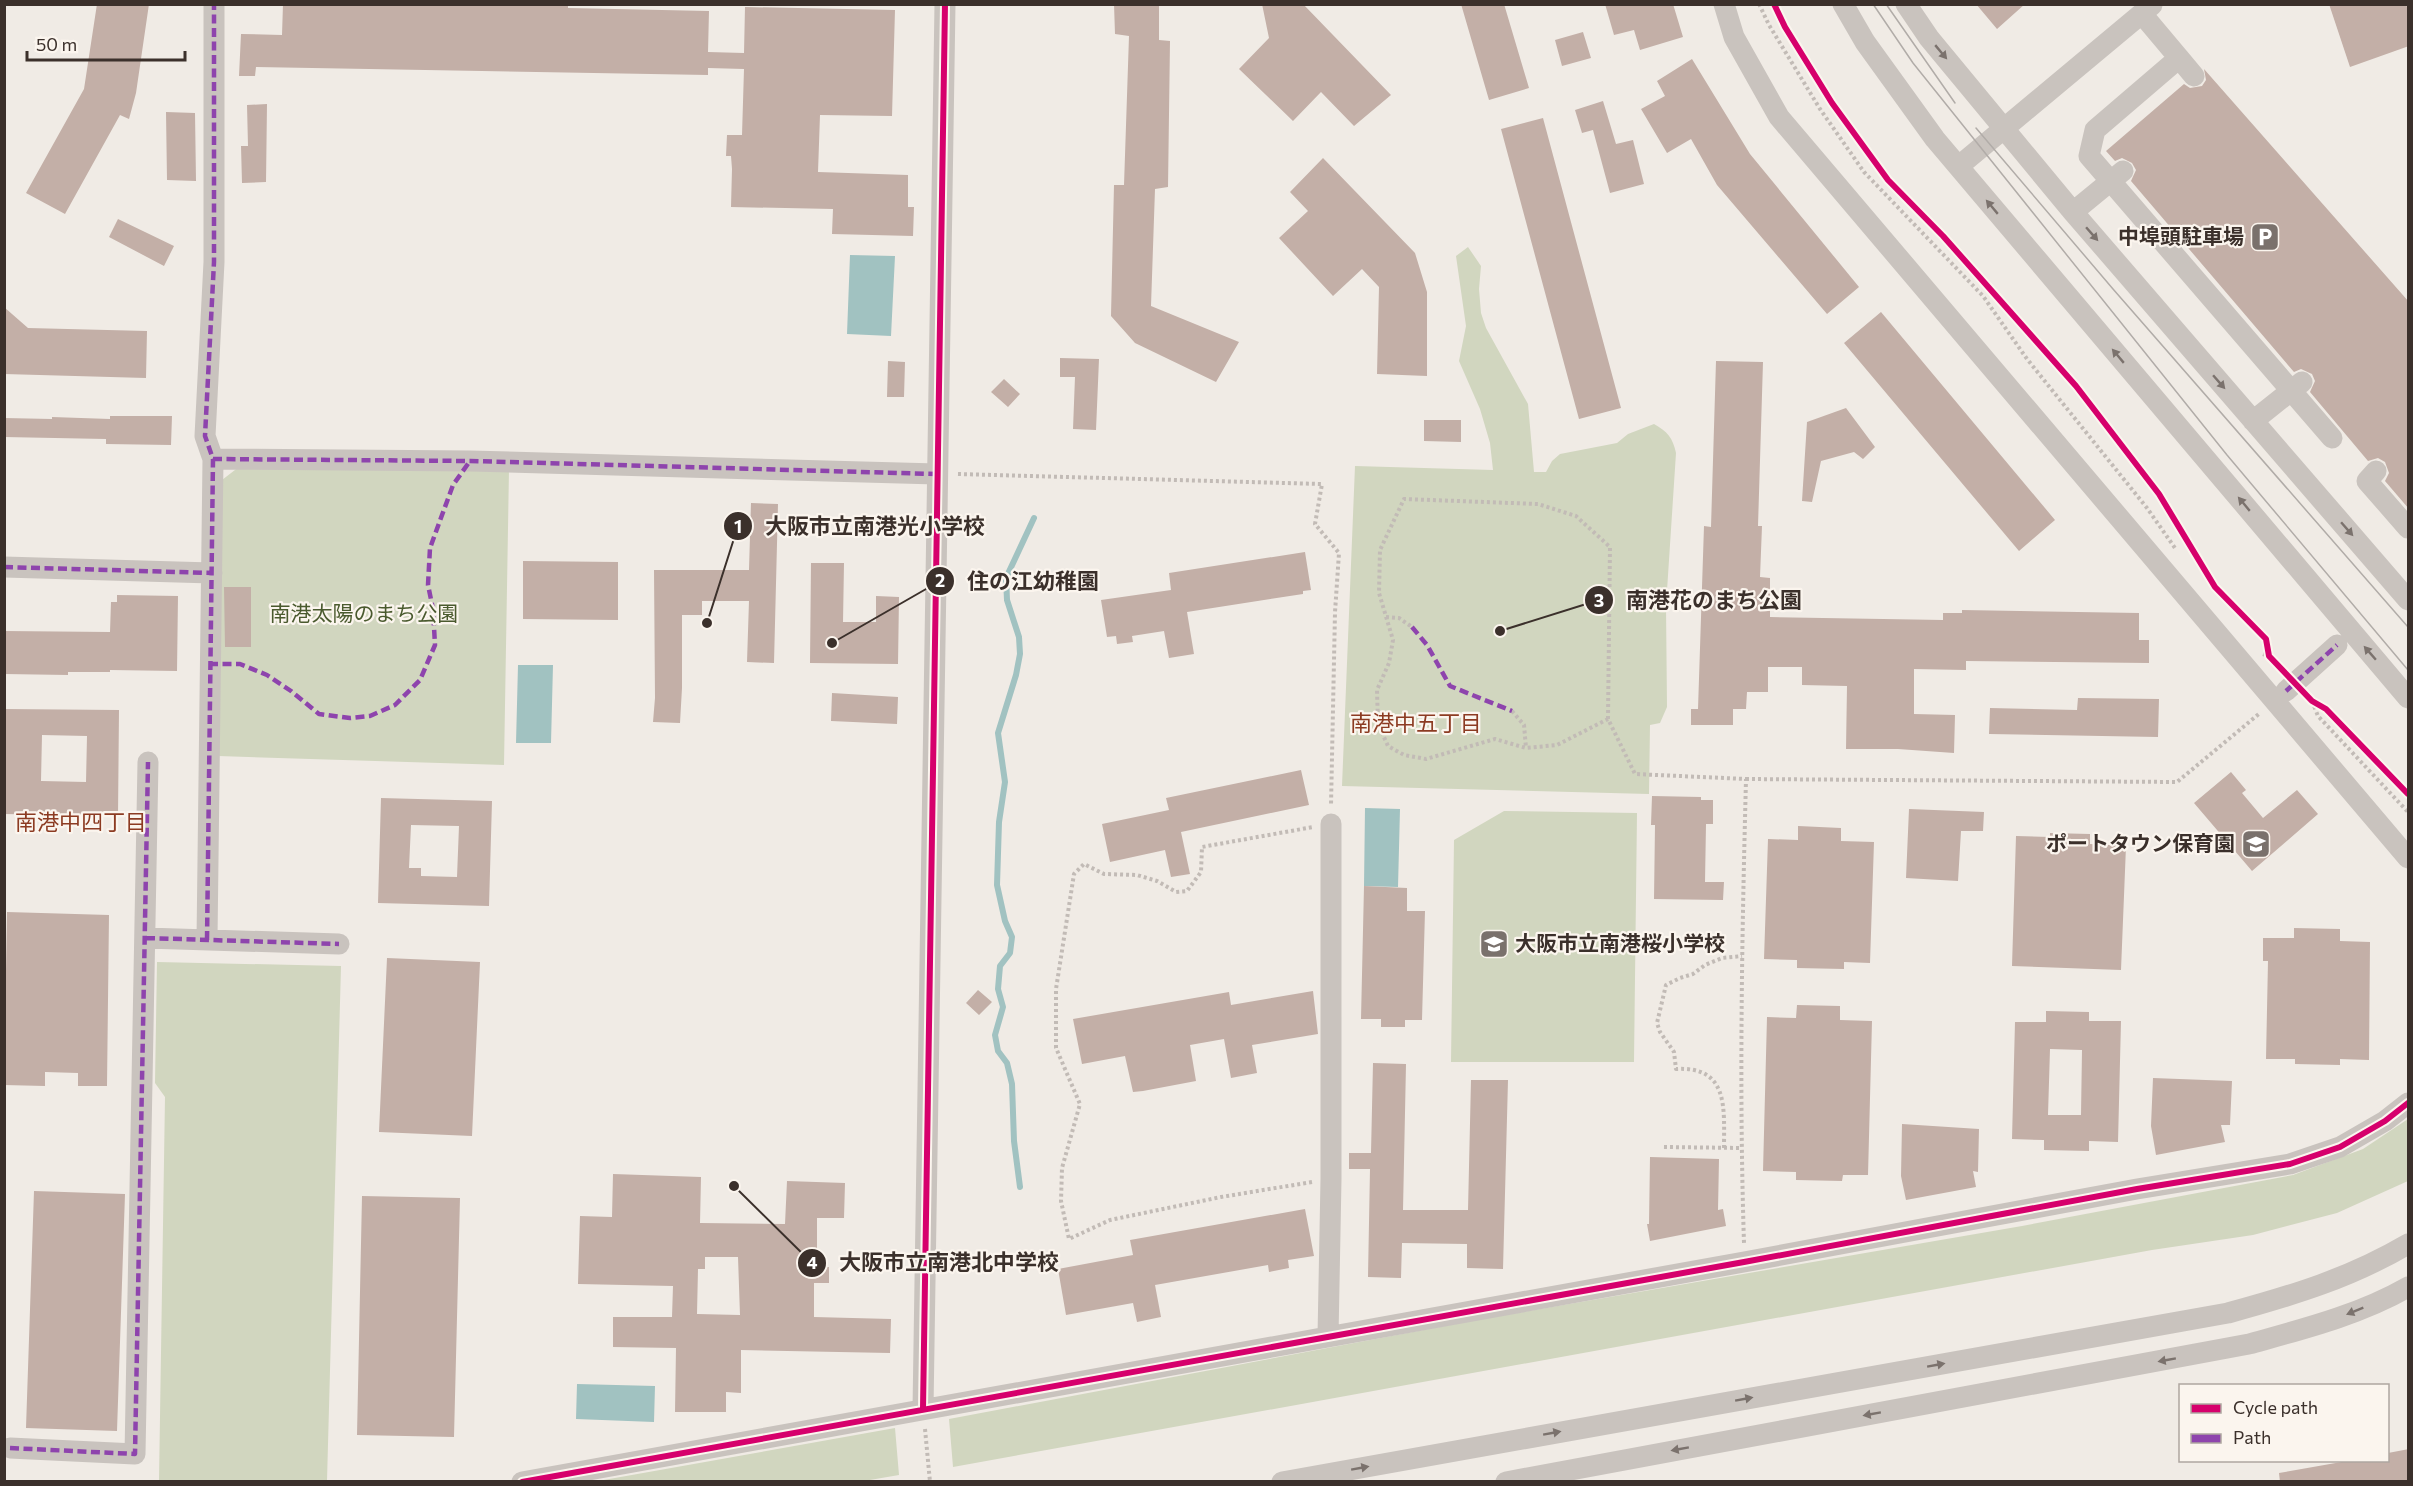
<svg xmlns="http://www.w3.org/2000/svg" width="2413" height="1486" font-family="Commissioner,'Noto Sans JP',sans-serif">
<style>
.green{fill:#d1d6bf}
.water{fill:#a1c2c1}
.lines{fill:none;stroke-linecap:round;stroke-linejoin:round}
.stream{stroke:#a1c2c1;stroke-width:6}
.building{fill:#c3afa7;fill-rule:evenodd}
.path{stroke:#c2bbb6;stroke-width:4;stroke-dasharray:3 3;stroke-linecap:butt}
.minor{stroke:#c9c3be;stroke-width:21}
.tram{stroke:#b1aca8;stroke-width:1.5}
.quiet{stroke:#8e44ad;stroke-width:4.5;stroke-dasharray:9 4.5;stroke-linecap:butt}
.cycleway-casing{stroke:#fbf5ee;stroke-width:10}
.cycleway{stroke:#d6006c;stroke-width:6}
.oneway{fill:#7b726d}
.labels{text-anchor:middle;stroke-width:4.5;stroke-linejoin:round;paint-order:stroke}
.poi-label{font-size:21px;font-weight:bold;fill:#3b302b;stroke:#fbf5ee;text-anchor:end}
.park-label{font-size:21px;fill:#4a5a2e;stroke:#fbf5ee}
.neighbourhood-label{font-size:22px;fill:#8c3b22;stroke:#fbf5ee}
.leader{fill:none;stroke:#3b302b;stroke-width:2}
.callout-dot{fill:#3b302b;stroke:#fbf5ee;stroke-width:2}
.mark-label{font-size:18px;text-anchor:middle;font-weight:bold;fill:#fff}
.callout-label{font-size:22px;text-anchor:middle;font-weight:bold;fill:#3b302b;stroke:#fbf5ee;stroke-width:4.5;stroke-linejoin:round;paint-order:stroke}
</style>
<rect width="100%" height="100%" fill="#f0ebe5"/>
<path class="green" d="M1468 247 1481 266 1479 289 1481 313 1486 328 1528 404 1534 472H1546L1552 461 1560 454 1617 443 1628 434 1654 424C1667 431 1673 438 1676 453L1666 606 1667 707 1660 723 1650 725 1649 794 1342 786 1355 466 1493 470 1490 443 1480 409 1459 361 1466 326 1456 256Z
M244 463 509 469 504 765 218 756 222 480Z
M1504 811 1637 813 1634 1062H1451L1454 840Z
M157 962 341 966 327 1481H159L165 1097 155 1083Z
M2408 1119V1181L2337 1213 2253 1235 2152 1250 953 1467 949 1419 1482 1319 2022 1226 2293 1175 2363 1149Z
M895 1428 899 1475 864 1481H598Z"/>
<path class="water" d="M850 255 895 256 891 336 847 334Z
M518 665H553L551 743H516Z
M1365 808 1400 809 1398 887 1364 886Z
M577 1384 655 1386 654 1422 576 1419Z"/>
<g class="lines">
<path class="stream" d="M1020 1187 1014 1141 1012 1084 1007 1063 998 1051 995 1035 1003 1007 998 989 1000 966 1010 953 1012 937 1005 921 997 885 999 822 1005 782 998 733 1016 675 1020 654 1019 637 1007 600 1006 578 1034 518"/>
</g>
<path class="building" d="M97 4H149L136 93 129 119 120 115 65 214 26 193 84 89Z
M283 4H568V8L709 11 708 52 744 53 745 7 895 10 892 116 820 115 818 172 908 175V207H914L913 236 832 234 833 209 731 207 732 169 731 156H726L727 135H742L744 69 708 68V75L256 67 255 76H239L241 34 282 35Z
M1114 4H1159V40L1170 41 1168 187 1155 189 1151 306 1239 342 1216 382 1135 343 1111 316 1114 185H1124L1129 36 1115 34Z
M1262 4H1303L1391 95 1354 126 1321 92 1293 121 1239 69 1269 38Z
M1461 4H1504L1529 88 1489 100Z
M1605 4H1673L1683 37 1640 50 1634 30 1614 35Z
M1976 4H2025L1997 29Z
M2329 4H2406L2409 13V46L2350 67Z
M1583 32 1591 58 1562 66 1555 40Z
M1692 59 1750 154 1859 287 1827 314 1717 185 1691 139 1667 153 1641 109 1665 96 1657 81Z
M2204 69 2409 302V509L2385 481 2389 473 2385 462 2378 458 2368 461 2310 392 2315 381 2312 374 2301 369 2294 372 2131 181 2136 170 2132 163 2122 158 2115 161 2106 151 2184 84 2190 88 2202 86 2206 80Z
M1603 101 1616 144 1633 140 1644 184 1610 193 1593 130 1582 133 1575 110Z
M267 104 266 182 242 183 241 146H248L247 105Z
M166 112 195 113 196 181 167 180Z
M1543 118 1621 408 1579 419 1501 129Z
M1323 158 1415 253 1427 292V376L1377 374 1379 287 1362 269 1333 296 1279 238 1308 211 1290 192Z
M118 219 174 246 164 266 109 237Z
M4 307 28 328 147 331 146 378 4 374Z
M1881 312 2055 520 2019 551 1844 343Z
M1060 358 1099 359 1096 430 1073 429 1075 377H1060Z
M888 361 905 362 904 397H887Z
M1716 361 1763 362 1758 526H1762L1760 577 1770 578V617L1943 620V613H1962V610L2139 613V640H2149V663L1966 661V670L1914 669V714L1955 715 1954 753 1898 749H1846L1847 686 1802 685V667H1768V692H1747L1746 709H1733V725H1691V709H1698L1704 526 1711 527Z
M1004 379 1020 394 1008 407 991 392Z
M1846 408 1875 447 1863 459 1854 452 1821 461 1812 502 1802 501 1807 422Z
M110 416H172L171 445 106 444V439L4 437V418L52 419V417L110 419Z
M1424 420H1461V442L1424 441Z
M751 503 778 504 774 663 747 662 749 601H702V615H682V688L680 723 653 722 655 698 654 570H749Z
M1305 552 1311 590 1303 591V594L1187 612 1194 654 1169 658 1164 631 1132 636 1133 642 1117 644 1116 636 1107 637 1101 600 1171 590 1169 573Z
M523 561 618 562V620L523 619Z
M811 563H844L843 622H876V596L899 597 898 664 810 663Z
M224 587H251V647H225Z
M117 595 178 596 177 671 110 670V672H68V675L4 674V631L110 632 111 602H117Z
M832 693 898 697 897 724 831 721Z
M2078 698 2159 699 2158 737 1989 734 1990 708 2077 710Z
M4 709 119 710 118 816 4 814ZM42 735 87 736 86 782 41 781Z
M1301 770 1309 805 1181 832 1190 874 1171 877 1165 850 1110 862 1102 824 1169 810 1166 798Z
M2231 772 2246 790 2242 793 2263 818 2297 790 2318 814 2252 871 2194 803Z
M1652 796 1701 797V800H1713V824H1706L1705 882H1724L1723 900 1654 899 1655 825H1651Z
M381 798 492 801 489 906 378 903ZM411 825 459 826 457 877 421 876V868H409Z
M1909 809 1984 812 1983 831H1961L1958 881 1906 878Z
M1798 826 1841 828V841L1874 842 1870 963 1844 962V969L1797 968V960L1764 959 1768 839 1798 840Z
M2050 833 2090 834V844L2126 846 2121 970 2012 966 2016 836 2050 837Z
M1364 886 1407 888V911H1425L1422 1020H1405V1027H1381V1019H1361Z
M7 912 109 915 107 1086H78V1073L45 1072V1086L4 1085Z
M2294 928 2340 929V941L2370 942 2369 1060 2340 1059V1065L2295 1064V1059H2266L2268 961H2263V938H2294Z
M387 958 480 962 472 1136 379 1132Z
M978 990 992 1002 979 1015 966 1003Z
M1313 991 1318 1034 1252 1045 1257 1073 1231 1078 1224 1039 1190 1045 1196 1081 1143 1091 1133 1092 1125 1056 1082 1064 1073 1019 1229 992 1231 1005Z
M1797 1005 1840 1006V1020L1872 1021 1868 1175H1843L1842 1181 1796 1180V1172L1763 1171 1767 1017 1796 1018Z
M2046 1011 2089 1012V1021H2121L2118 1142 2089 1141V1151L2044 1150V1140L2012 1139 2015 1022H2046ZM2050 1049 2082 1050 2081 1115H2048Z
M1373 1063 1406 1064 1403 1210H1468L1471 1080H1508L1503 1269 1467 1268V1244L1402 1243 1401 1278 1368 1277 1370 1169H1349V1153H1371Z
M2153 1078 2232 1081 2230 1125H2221L2225 1142 2156 1155 2151 1126Z
M1902 1124 1979 1129 1978 1172 1973 1171 1976 1187 1906 1200 1901 1176Z
M1650 1157 1719 1159 1718 1210 1723 1209 1726 1226 1650 1241 1647 1224H1649Z
M613 1174 701 1177 700 1223 785 1224 787 1181 845 1183 844 1218H817V1267H829V1283H814V1317L891 1319 890 1353 741 1350V1393L726 1392V1412H675L676 1348 613 1347V1317H672L673 1286 578 1284 580 1216 612 1217ZM705 1257H738L740 1315 697 1314 698 1269H705Z
M34 1191 125 1194 117 1431 26 1428Z
M362 1196 460 1198 454 1437 357 1435Z
M1305 1209 1314 1256 1288 1260 1289 1268 1269 1272 1268 1265 1155 1285 1161 1317 1137 1322 1133 1303 1066 1315 1058 1269 1133 1255 1130 1240Z
M2409 1449V1482H2280L2279 1473 2347 1461H2388V1453Z"/>
<g class="lines">
<path class="path" d="M1759 4 1769 25 1820 109 1864 172 1983 296 2027 359 2147 508 2175 548
M1774 4 1785 27 1832 103 1888 180 1943 236 2076 386 2159 494 2215 587 2266 639 2269 656
M958 474 1322 484 1315 524 1339 553 1335 612 1331 805
M1386 617 1399 618 1412 627
M2263 654 2269 656 2283 670
M2308 697 2326 709 2408 794
M2312 701 2318 716 2408 812
M1512 711 1524 725 1526 748
M1608 719 1610 547 1576 516 1538 504 1404 499 1380 550 1379 593 1393 640 1389 663 1377 690 1378 724 1388 746 1404 755 1426 759 1495 739 1526 748 1557 745 1608 719 1635 774 1746 779C1742 934 1739 1088 1744 1243
M1746 779 2177 782 2260 713
M1664 1147 1741 1148
M1724 1148C1724 1108 1729 1066 1676 1069L1674 1052 1660 1032 1657 1023 1666 985 1680 978 1693 974 1705 965 1722 958 1742 956
M1312 1182 1221 1197 1110 1220 1069 1239 1061 1201 1062 1168 1080 1104 1056 1048V989L1074 874 1084 864 1104 874 1137 875 1157 881 1176 892 1187 891 1201 872 1202 847 1313 827
M925 1429 930 1482"/>
<path class="minor" d="M1724 4 1734 37 1779 117 2408 858
M1843 4 1865 42 1935 139 2408 698
M1906 4 1929 38 2073 212 2408 600
M2142 14 2179 58 2095 130 2089 156 2332 438
M2179 58 2194 76
M1959 166 2152 5
M2073 212 2123 171
M2253 421 2302 382
M213 459 470 461 937 474
M2376 471 2367 481 2408 528
M4 567 212 573
M2286 691 2337 645
M146 938 339 944
M207 940 213 459 205 436 214 262V4
M1328 1337 1331 1179V824
M923 1409 945 4
M10 1448 135 1454 148 762
M522 1482 1744 1262 2137 1189 2290 1164 2340 1147 2385 1121 2408 1103
M1282 1482 2228 1313C2294 1295 2350 1278 2408 1244
M1506 1482 2249 1344C2303 1329 2359 1315 2408 1287"/>
<path class="tram" d="M1873 4 1913 63 2227 455 2408 670
M1886 4 1955 103
M1976 128 2113 289 2408 627"/>
<path class="quiet" d="M213 459 470 461 937 474
M4 567 212 573
M1412 627 1427 645 1450 686 1512 711
M209 664H240L267 675 291 691 319 714 350 718 370 716 395 705 420 680 435 645 433 609 428 585 430 548 453 485 470 461
M2286 691 2337 645
M146 938 339 944
M207 940 213 459 205 436 214 262V4
M10 1448 135 1454 148 762"/>
<g class="cycleway-casing">
<path id="cycleway" d="M1774 4 1785 27 1832 103 1888 180 1943 236 2076 386 2159 494 2215 587 2266 639 2269 656 2312 701 2326 709 2408 794
M923 1409 945 4
M522 1482 1744 1262 2137 1189 2290 1164 2340 1147 2385 1121 2408 1103"/>
</g>
<use href="#cycleway" class="cycleway"/>
</g>
<defs><path id="oneway-solid" d="M-6-.8H1V-3.2L6.5 0L1 3.2V.8H-6Z" transform="scale(1.5)"/></defs>
<g class="oneway">
<use href="#oneway-solid" transform="translate(1941 52) rotate(50)"/>
<use href="#oneway-solid" transform="translate(1992 207) rotate(-130)"/>
<use href="#oneway-solid" transform="translate(2092 234) rotate(49)"/>
<use href="#oneway-solid" transform="translate(2118 356) rotate(-130)"/>
<use href="#oneway-solid" transform="translate(2219 382) rotate(49)"/>
<use href="#oneway-solid" transform="translate(2244 504) rotate(-130)"/>
<use href="#oneway-solid" transform="translate(2347 529) rotate(49)"/>
<use href="#oneway-solid" transform="translate(2370 653) rotate(-131)"/>
<use href="#oneway-solid" transform="translate(2355 1311) rotate(158)"/>
<use href="#oneway-solid" transform="translate(2167 1360) rotate(170)"/>
<use href="#oneway-solid" transform="translate(1936 1365) rotate(-10)"/>
<use href="#oneway-solid" transform="translate(1744 1399) rotate(-10)"/>
<use href="#oneway-solid" transform="translate(1872 1414) rotate(170)"/>
<use href="#oneway-solid" transform="translate(1552 1433) rotate(-10)"/>
<use href="#oneway-solid" transform="translate(1680 1449) rotate(170)"/>
<use href="#oneway-solid" transform="translate(1360 1468) rotate(-10)"/>
</g>
<defs>
<g id="parking-square" transform="scale(1.5)"><rect x="-9" y="-9" width="18" height="18" rx="4" fill="#7a716c" stroke="#fbf5ee"/><path d="M-3.5-5.5H1a3.5 3.5 0 0 1 0 7H-1V5.5H-3.5ZM-1-3.4V-.6H.8a1.4 1.4 0 0 0 0-2.8Z" fill="#fff"/></g>
<g id="school-square" transform="scale(1.5)"><rect x="-9" y="-9" width="18" height="18" rx="4" fill="#7a716c" stroke="#fbf5ee"/><path d="M0-5L7-2L0 1L-7-2ZM-4 1L0 2.5L4 1V4Q0 6-4 4Z" fill="#fff"/></g>
</defs>
<g fill-rule="evenodd">
<use href="#parking-square" x="2265" y="237"/>
<use href="#school-square" x="2256" y="844"/>
<use href="#school-square" x="1494" y="944"/>
</g>
<g class="labels">
<g class="poi-label">
<text x="2244" y="244">中埠頭駐車場</text>
<text x="2235" y="851">ポートタウン保育園</text>
<text x="1515" y="951" text-anchor="start">大阪市立南港桜小学校</text>
</g>
<g class="park-label">
<text x="364" y="621">南港太陽のまち公園</text>
</g>
<g class="neighbourhood-label">
<text x="1416" y="731">南港中五丁目</text>
<text x="81" y="830">南港中四丁目</text>
</g>
</g>
<path class="leader" d="M707 623L738 526M832 643L940 581M1500 631L1599 600M734 1186L812 1263"/>
<g class="callout-dot">
<circle cx="707" cy="623" r="6"/>
<circle cx="832" cy="643" r="6"/>
<circle cx="1500" cy="631" r="6"/>
<circle cx="734" cy="1186" r="6"/>
<circle cx="738" cy="526" r="15"/>
<circle cx="940" cy="581" r="15"/>
<circle cx="1599" cy="600" r="15"/>
<circle cx="812" cy="1263" r="15"/>
</g>
<g class="mark-label">
<text x="738" y="533">1</text>
<text x="940" y="587">2</text>
<text x="1599" y="607">3</text>
<text x="812" y="1269">4</text>
</g>
<g class="callout-label">
<text x="875" y="534">大阪市立南港光小学校</text>
<text x="1033" y="589">住の江幼稚園</text>
<text x="1714" y="608">南港花のまち公園</text>
<text x="949" y="1270">大阪市立南港北中学校</text>
</g>
<rect width="2413" height="1486" fill="none" stroke="#3b302b" stroke-width="12"/>
<rect x="2179" y="1384" width="210" height="78" fill="#fbf5ee" stroke="#aea6a0" stroke-width="1.5"/>
<rect x="2191" y="1404" width="30" height="9" fill="#d6006c" stroke="#aea6a0" stroke-width="1.5"/>
<text x="2233" y="1414" font-size="18" fill="#3b302b">Cycle path</text>
<rect x="2191" y="1434" width="30" height="9" fill="#8e44ad" stroke="#aea6a0" stroke-width="1.5"/>
<text x="2233" y="1444" font-size="18" fill="#3b302b">Path</text>
<path d="M27 51v9h158v-9" fill="none" stroke="#3b302b" stroke-width="3"/>
<text x="36" y="51" font-size="18" fill="#3b302b" stroke="#fbf5ee" stroke-width="4.5" paint-order="stroke">50 m</text>
</svg>
